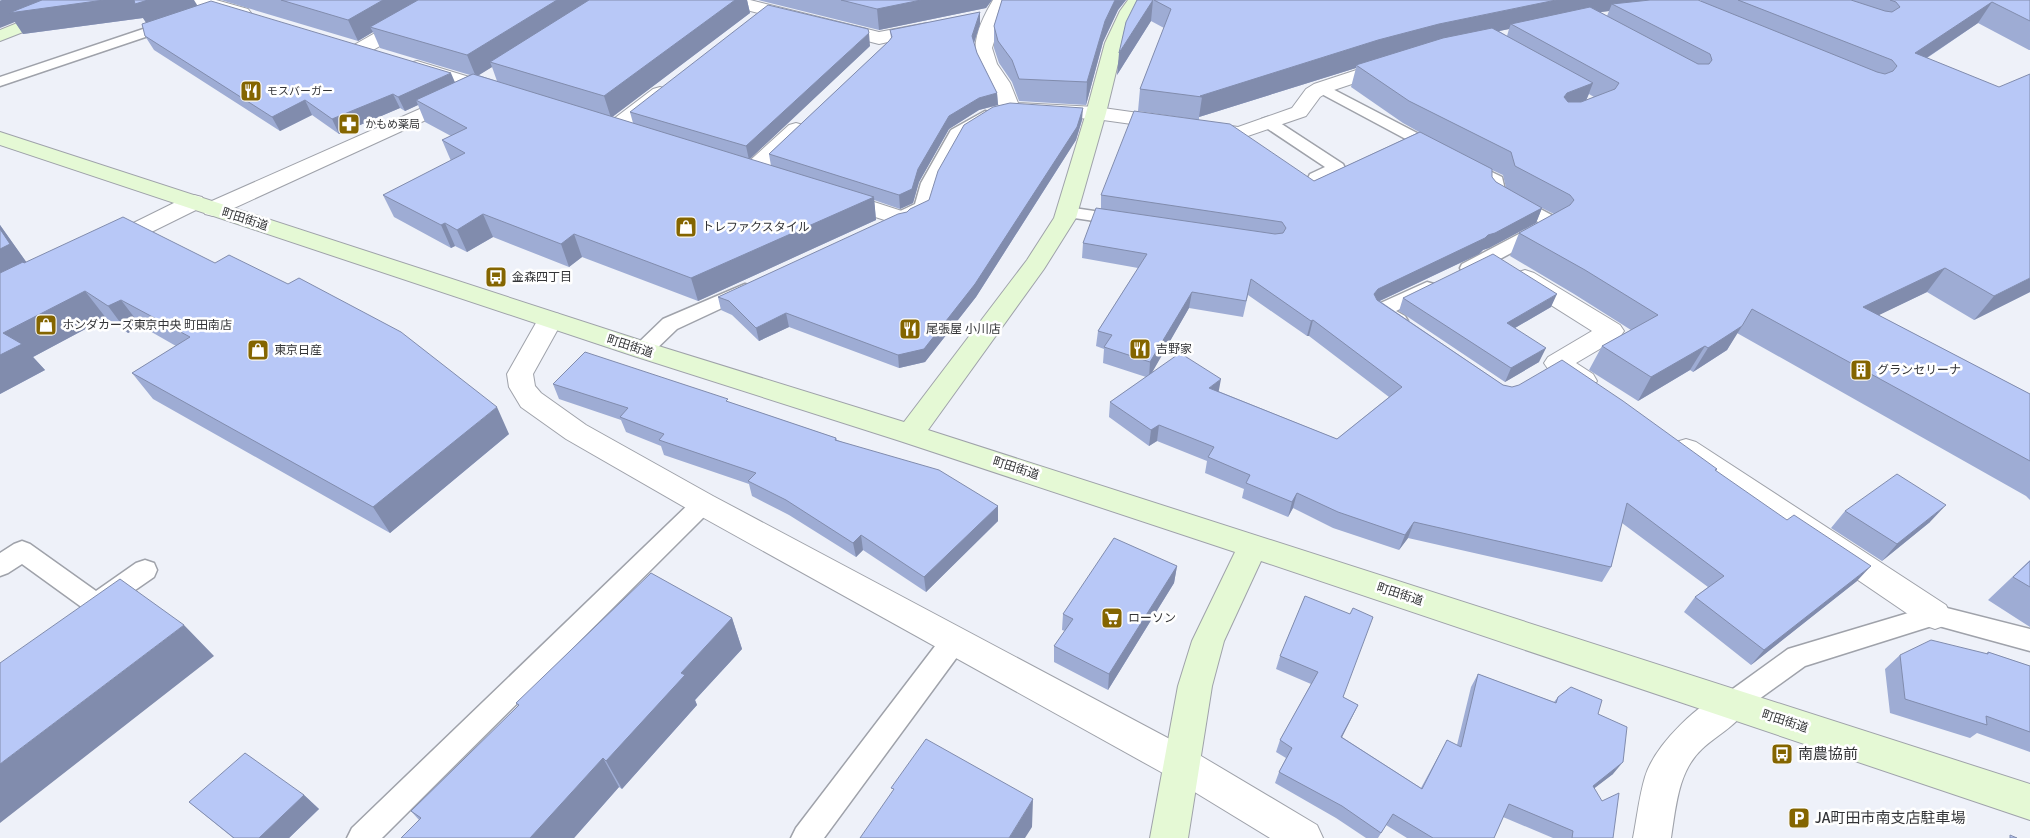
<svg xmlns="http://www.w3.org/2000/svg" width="2030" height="838" font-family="Signika,'Noto Sans JP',sans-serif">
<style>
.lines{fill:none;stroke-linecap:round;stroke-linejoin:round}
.lane-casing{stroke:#9fa2aa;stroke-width:3}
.street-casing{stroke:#9fa2aa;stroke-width:2}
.secondary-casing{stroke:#9fa2aa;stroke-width:2}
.lane{fill:#fff;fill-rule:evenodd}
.street{fill:#fff;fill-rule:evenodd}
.secondary{fill:#e5f9d5;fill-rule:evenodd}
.wall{fill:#9eacd4;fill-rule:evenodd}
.shaded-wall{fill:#818cad}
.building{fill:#b8c8f7;stroke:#818cad}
.labels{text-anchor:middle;stroke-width:5;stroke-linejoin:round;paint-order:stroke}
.far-poi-label{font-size:11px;fill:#333437;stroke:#fff;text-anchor:start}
.street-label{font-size:12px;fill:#333437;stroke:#fff}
.poi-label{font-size:12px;fill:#333437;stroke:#fff;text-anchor:start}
.near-poi-label{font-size:15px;fill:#333437;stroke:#fff;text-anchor:start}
</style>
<rect width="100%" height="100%" fill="#eef1f9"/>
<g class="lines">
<g class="lane-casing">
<path id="lane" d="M173 19 178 20 180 23 178 26 0 86V77Z
M1321 83 1442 146 1444 149 1442 152H1430L1316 91 1313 88 1316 85Z
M985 111 991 113 993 116 963 136 937 183 929 211C919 216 908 224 896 221L893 217 896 213 915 204 921 183 951 130Z
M1268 117 1274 119 1343 164 1345 168C1339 177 1320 184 1310 182L1308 178 1310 174 1325 167 1262 125 1260 122 1262 119Z
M1467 160 1502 177 1505 190 1559 219 1562 223 1559 227 1476 272 1469 274 1462 272 1460 268 1462 264 1540 223 1491 196 1488 192V183L1461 169 1459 165 1461 161Z
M1067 207 1121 215 1127 216 1130 220 1127 224 1121 225 1061 216 1058 212 1061 208Z
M1427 282 1434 284 1436 288 1434 292 1396 311 1405 316 1408 321 1405 326C1393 329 1378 320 1371 310L1374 306Z
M745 284 752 286 754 290 752 294 677 329 650 355 643 357 636 355 633 350 636 345 663 319Z
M703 495 711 498 714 504 711 510 382 838H347L352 828 695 498Z
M22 541 30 544 96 591 136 563 145 560 154 563 157 570 154 577 105 611 96 614 87 611 22 564 8 573 0 576V553L14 544Z
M1935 605 2030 629V651L1935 625 1805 666 1741 712 1732 716 1723 712 1719 704 1723 696 1788 649Z
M954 630 963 633 967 641 963 649 824 838H791L796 828 945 633Z"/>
</g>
<g class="street-casing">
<path id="street" d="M188 0H216L248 9 251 13 248 17 242 18 191 4Z
M433 0H455L452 4 368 53 361 55 354 53 352 49 354 45Z
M720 0H750L879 32 927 23 933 24 936 28 933 32 879 44 723 4Z
M993 0H1011L1003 14 992 48 997 64 1010 83 1018 103 1096 107 1238 127 1292 108 1306 89 1314 84 1390 59 1397 61 1400 65 1397 69 1328 92 1320 97 1306 116 1239 139 1096 119 1010 115 1003 113C997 105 995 94 991 85 988 78 982 72 979 65 969 44 982 19 993 0Z
M417 61 502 87 505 91 502 95 495 97 410 71 407 67 410 63Z
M660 87 667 89 670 93 667 97 621 132 614 134 607 132 604 128 607 124 653 89Z
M456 93 463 95 466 99 463 103 221 214 213 216 205 214 202 209 205 204Z
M796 123 803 125 806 129 803 133 761 175 753 176 745 175 742 170 745 165 789 125Z
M840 191 908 213 911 218 908 223 900 225 832 203 829 198 832 193Z
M194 195 202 197 205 202 202 207 119 248 111 250 103 248 99 243 103 238 186 197Z
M1525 270 1534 273 1620 325 1624 331 1620 337 1576 363 1593 374 1597 381 1593 388C1576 392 1553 378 1544 363L1548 357 1592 331 1516 283 1513 278 1516 273Z
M550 312 559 314 563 320 533 374 535 386 541 393 586 425 713 496 1196 753 1317 825 1323 838H1270L1170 777 693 512 566 439 521 407 509 387 507 374 541 314Z
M1686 439 1696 442 1946 605 1951 615 1946 625 1935 629 1924 625 1676 456 1672 449 1676 442Z
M1732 689 1744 693 1749 704C1740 724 1718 734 1702 749 1678 771 1676 807 1671 838H1633C1637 818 1639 797 1645 777 1655 744 1700 701 1732 689Z"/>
</g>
<g class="secondary-casing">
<path id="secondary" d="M74 0H98L95 4 0 41V30Z
M1128 0H1146L1138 11 1123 43 1106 113 1076 218 1044 269 928 430 2030 784V820L1261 561 1224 641 1212 686 1188 838H1150L1178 686 1192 641 1235 552 900 441 634 356 0 145V132L652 344 904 422 1027 260 1054 218 1086 113 1105 43 1120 11Z"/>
</g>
<use href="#lane" class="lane"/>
<use href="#street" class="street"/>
<use href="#secondary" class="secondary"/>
</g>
<path class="wall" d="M0 0 197 5 455 82 470 75 380 48 373 32 358 41 221 0H747L750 13 612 117 633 123 630 112 870 46 749 159 771 166 769 154 889 41 891 38 890 30 980 12V24L974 43 977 53 997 93 998 105 979 110 949 129 919 182 913 203 900 209 874 200 876 220 698 301 582 257 569 267 493 237 467 252 455 246 451 248 394 217 383 195 451 161 442 140 451 136 425 122 418 105 405 111 400 108 339 134 312 115 280 131 154 50 145 36 146 22 143 18 23 34ZM492 67 497 81 478 75Z
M758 0H992L986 8 879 30Z
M1002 0H1126L1118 10 1103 42 1086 105 1019 101 1012 82 999 63 994 48V26Z
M1137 0 1700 1 1701 0H2030V50H2029L1978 23 1927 58 2030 292 1974 320 1927 292 1878 315 2030 394V500L2026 496 1737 333 1727 350 1693 372 1690 370 1638 401 1589 370 1602 346 1631 330 1574 294 1510 256 1519 233 1554 214 1542 208 1536 223 1489 248 1483 250 1479 254 1380 301 1503 385 1717 469 1716 471 1857 581 1751 665 1684 612 1695 597 1708 587 1622 523 1611 567 1602 582 1408 538 1399 550 1333 528 1293 508 1288 517 1242 498 1244 489 1205 473 1207 461 1157 441 1149 446 1109 417 1110 402 1146 377 1103 363 1104 349 1096 346 1098 331 1138 268 1082 258 1083 243 1101 208V195L1314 181 1419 132 1403 123 1351 87 1356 68 1199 117V120L1138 111 1140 89 1164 28 1151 21 1117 75ZM1609 11 1607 16 1600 12ZM1509 29 1507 36 1499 31ZM1589 94 1594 97 1586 100ZM1492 170 1503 175 1506 188 1496 182 1492 177ZM1248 295 1307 336H1309L1389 397 1337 439 1218 391 1151 373 1189 308 1243 317Z
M1082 120 1076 140 976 297 925 362 899 368 789 327 759 341 732 315 721 310 718 297 907 212 929 200Z
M0 225 26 262 509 434 390 533 153 399 132 373 176 346 141 326 128 333 106 318 33 357 45 370 0 394Z
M1403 298 1551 307 1515 328 1539 362 1505 382 1399 311Z
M553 384 729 402 836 438 837 440 998 506V521L926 592 863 550 856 557 789 515 752 496 749 484 664 455 661 446 626 432 621 420 559 399Z
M1845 511 1930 522 1882 561 1831 528Z
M2030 560V627L1988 600Z
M1177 566 1174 583 1108 690 1054 662V646L1065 631 1062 630 1063 614Z
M1305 596 1343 697 1358 705 1342 737 1421 788 1447 740 1457 745 1471 687 1478 674 1554 702 1558 697 1598 714 1613 774 1594 788 1613 838H1553L1503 817 1494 838H1407L1386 825 1378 838H1366L1336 818 1275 783 1279 772 1286 758 1276 752 1280 740 1311 684 1276 669 1280 656Z
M732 618 742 649 695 700 697 705 622 789 619 787 574 838H401L419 820 411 811 518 706 516 703Z
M1988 652 2030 666V752L1977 733 1970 738 1890 713 1885 669 1900 655 1986 654Z
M304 795 319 809 289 838H233L189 802Z"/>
<path class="shaded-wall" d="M2 0H194L199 8 148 26 143 18 23 34 15 22 0 28V1Z
M383 0H429L370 27 373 32 358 41 348 20Z
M557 0H596L490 62 492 67 476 77 467 55Z
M735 0H747L750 13 611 118 604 96Z
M921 0H992L986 8 879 30 877 9Z
M1115 0H1126L1118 10 1103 42 1086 105 1087 82 1105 21Z
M1153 0 1151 21 1117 75 1119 53Z
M1556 0H1659L1612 4 1609 11 1511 24 1509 29 1433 45 1356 65V68L1199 117 1202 97 1200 96 1378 40 1439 24Z
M1992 2 1978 23 1901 75 1915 53Z
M980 12V24L972 49V36Z
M869 33 870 46 749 160 746 146Z
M451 73 457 87 416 100 418 105 405 111 398 97Z
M1593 83 1584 106 1558 115 1564 97 1567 93Z
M997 93 998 105 979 110 949 129 919 182 913 203 900 209 899 195 918 169 949 116 979 98Z
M393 94 400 108 339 134 332 119Z
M305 100 312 115 280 131 272 117Z
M1083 108 1082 120 1076 140 976 297 925 362 899 368 898 355Z
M874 197 876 220 698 301 691 278Z
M1542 208 1536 223 1489 248 1483 250 1479 254 1373 304 1374 294 1378 289Z
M483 214 493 237 467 252 457 230Z
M445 223 455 246 451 248 441 225Z
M0 225 32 270 0 286Z
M574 234 582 257 569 267 561 244Z
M1945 268 1927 292 1846 331 1863 307Z
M2030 278V292L1974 320 1994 296Z
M85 291 106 318 33 357 45 370 0 394V355L3 333Z
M1192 292 1189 308 1149 378 1150 362Z
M1557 294 1551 307 1501 336 1507 323Z
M121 300 141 326 128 333 108 306Z
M786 313 789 327 759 341 756 328Z
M1313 320 1309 336H1307L1311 321Z
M1742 326 1727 350 1693 372 1708 348Z
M1705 346 1690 370 1638 401 1651 377Z
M1546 348 1539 362 1505 382 1511 368Z
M1221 379 1218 395 1209 388Z
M497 407 509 434 390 533 373 507Z
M1159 425 1157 441 1149 446 1151 430Z
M1297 493 1293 508 1288 517 1292 502Z
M1946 505 1930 522 1882 561 1897 544Z
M998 506V521L926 592 924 577Z
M1414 522 1408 538 1399 550 1405 535Z
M861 535 863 550 856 557 853 543Z
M1177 566 1174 583 1108 690 1109 674Z
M1871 566 1857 581 1751 665 1764 650Z
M732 618 742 649 695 700 697 705 622 789 606 761 681 673Z
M184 625 214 656 0 823V764Z
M1358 705 1336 749 1341 737Z
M603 758 619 787 574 838H530Z
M1623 762 1613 774 1583 797 1593 786Z
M304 795 319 809 289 838H259Z
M1033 799 1032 827 1025 838H1009Z"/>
<path class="building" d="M42 0H104L9 13Z
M134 0H148L135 4Z
M281 0H383L348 20Z
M418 0H557L467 55 370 27Z
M589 0H735L604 96 490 62Z
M841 0H921L877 9Z
M1002 0H1115L1105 21 1087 82 1019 79 1012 60 998 41 994 26Z
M1137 0H1153L1119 53 1126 22Z
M1154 0H1556L1439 24 1378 40 1200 96 1202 97 1140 89 1171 9Z
M1650 0H1698L1877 72 1885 74 1893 71 1897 66 1892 60 1738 0H1851L1885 11 1892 12 1900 7 1896 2 1890 0H2030V21L1992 2 1915 53 1999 87 2030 74V278L1994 296 1945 268 1863 307 2030 394V461L1752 309 1742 326 1708 348 1705 346 1651 377 1602 346 1658 315 1585 270 1519 233 1570 205 1574 200 1570 195 1515 166 1511 152 1409 101 1356 65 1443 38 1492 28 1593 83 1567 93 1564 97 1568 102H1581L1615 89 1619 83 1511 24 1590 7 1698 64H1709L1712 60 1710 54 1612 4Z
M211 1 451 73 398 97 393 94 332 119 305 100 272 117 145 36 142 24Z
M768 5 868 29 869 33 746 146 630 112Z
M980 12 972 36 977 53 997 93 979 98 949 116 918 169 912 189 899 195 769 154 889 41 892 37 890 30Z
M473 74 874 197 691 278 574 234 561 244 483 214 457 230 445 223 441 225 383 195 465 153 442 140 467 128 416 100Z
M1010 103 1083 108 1077 127 975 284 924 349 898 355 786 313 756 328 729 301 718 297 898 214 907 212 910 209 929 200 938 171 964 125 993 107Z
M1134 111 1230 124 1314 181 1420 132 1492 169V177L1496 182 1542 208 1495 233 1488 235 1485 238 1378 289 1374 294 1377 300 1503 385 1512 387 1519 385 1562 360 1623 401 1717 469 1715 470 1787 520 1794 515 1871 566 1764 650 1695 597 1724 576 1627 503 1611 567 1414 522 1405 535 1338 512 1297 493 1292 502 1246 483 1250 475 1208 457 1214 447 1159 425 1151 430 1110 402 1180 353 1221 379 1209 388 1337 439 1402 387 1313 320 1311 321 1251 279 1246 301 1192 292 1150 362 1104 347 1112 335 1098 331 1147 254 1083 243 1096 208 1275 234 1283 233 1286 228 1282 222 1101 195Z
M123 217 215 263 229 255 288 284 299 278 401 332 497 407 373 507 132 373 190 337 121 300 108 306 85 291 3 333 22 344 0 355V273L23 262 24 263Z
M0 229 10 244 0 249Z
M1493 254 1557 294 1507 323 1546 348 1511 368 1403 298Z
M585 352 728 399 726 401 836 438 835 440 939 470 998 506 924 577 861 535 853 543 786 500 748 481 756 473 659 440 664 434 620 417 628 408 553 384Z
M1897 474 1946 505 1897 544 1845 511Z
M1114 538 1177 566 1109 674 1054 646 1073 619 1063 614Z
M2030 561V587L2013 577Z
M651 573 732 618 681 673 685 675 606 761 603 758 530 838H401L421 818 411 811 519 705 516 703Z
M120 579 184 625 0 764V663Z
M1305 596 1350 614 1353 608 1373 617 1343 697 1358 705 1341 737 1422 789 1447 740 1461 747 1478 674 1556 703 1558 697 1571 687 1602 700 1598 714 1627 727 1623 762 1593 786 1602 801 1619 793 1613 838H1572L1573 831 1509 804 1494 838H1433L1393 814 1381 833 1342 806 1279 772 1292 748 1280 740 1318 672 1280 656Z
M1931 640 1988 654V652L2030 666V732L1986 716 1987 725 1905 699 1900 655Z
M926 739 1033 799 1009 838H860L894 789 891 788Z
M245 753 304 795 259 838H234L189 802Z
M2010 835 2017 838H2010Z"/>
<defs>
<g id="restaurant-square" transform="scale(1.125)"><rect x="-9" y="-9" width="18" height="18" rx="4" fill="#846500" stroke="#fff"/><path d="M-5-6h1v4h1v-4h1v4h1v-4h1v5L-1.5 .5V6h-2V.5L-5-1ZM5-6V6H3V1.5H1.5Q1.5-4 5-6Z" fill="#fff"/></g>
<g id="pharmacy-square" transform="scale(1.125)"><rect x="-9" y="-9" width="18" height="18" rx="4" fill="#846500" stroke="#fff"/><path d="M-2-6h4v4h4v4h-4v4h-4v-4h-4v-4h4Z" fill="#fff"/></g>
<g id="shop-square" transform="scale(1.125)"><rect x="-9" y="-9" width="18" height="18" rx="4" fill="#846500" stroke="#fff"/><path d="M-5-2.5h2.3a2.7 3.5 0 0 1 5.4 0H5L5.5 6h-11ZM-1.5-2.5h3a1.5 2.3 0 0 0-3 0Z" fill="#fff"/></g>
<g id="bus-square" transform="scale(1.125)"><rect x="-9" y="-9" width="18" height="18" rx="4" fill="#846500" stroke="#fff"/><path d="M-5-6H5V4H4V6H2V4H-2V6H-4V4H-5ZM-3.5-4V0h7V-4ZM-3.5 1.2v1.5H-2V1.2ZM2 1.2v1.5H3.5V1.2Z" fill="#fff"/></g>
<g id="building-square" transform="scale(1.125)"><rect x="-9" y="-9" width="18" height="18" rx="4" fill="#846500" stroke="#fff"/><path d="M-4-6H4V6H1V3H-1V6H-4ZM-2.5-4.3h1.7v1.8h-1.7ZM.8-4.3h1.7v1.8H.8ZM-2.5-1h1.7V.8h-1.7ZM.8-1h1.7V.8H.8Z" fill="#fff"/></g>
<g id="supermarket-square" transform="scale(1.125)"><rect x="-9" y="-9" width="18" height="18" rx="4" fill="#846500" stroke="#fff"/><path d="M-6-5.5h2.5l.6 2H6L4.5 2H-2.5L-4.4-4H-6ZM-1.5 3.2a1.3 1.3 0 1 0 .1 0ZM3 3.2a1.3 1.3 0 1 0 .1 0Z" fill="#fff"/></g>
<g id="parking-square" transform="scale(1.125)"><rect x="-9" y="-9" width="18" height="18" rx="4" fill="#846500" stroke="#fff"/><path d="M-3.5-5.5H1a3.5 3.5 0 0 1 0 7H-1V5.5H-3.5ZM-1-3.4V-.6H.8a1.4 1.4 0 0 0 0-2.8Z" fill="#fff"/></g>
</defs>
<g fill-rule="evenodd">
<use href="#restaurant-square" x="251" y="91"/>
<use href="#pharmacy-square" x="349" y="124"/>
<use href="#shop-square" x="686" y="227"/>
<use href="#bus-square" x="496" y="277"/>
<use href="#shop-square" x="46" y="325"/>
<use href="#restaurant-square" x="910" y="329"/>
<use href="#restaurant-square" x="1140" y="349"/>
<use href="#shop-square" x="258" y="350"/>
<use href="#building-square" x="1861" y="370"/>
<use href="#supermarket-square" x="1112" y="618"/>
<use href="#bus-square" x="1782" y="754"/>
<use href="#parking-square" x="1799" y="818"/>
</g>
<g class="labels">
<g class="far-poi-label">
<text x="267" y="95">モスバーガー</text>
<text x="365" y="128">かもめ薬局</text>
</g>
<g class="street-label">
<text transform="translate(245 219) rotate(18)" y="4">町田街道</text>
<text transform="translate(630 346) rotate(18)" y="4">町田街道</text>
<text transform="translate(1016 468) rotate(18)" y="4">町田街道</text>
<text transform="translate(1400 594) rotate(18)" y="4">町田街道</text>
<text transform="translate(1785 721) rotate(18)" y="4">町田街道</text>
</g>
<g class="poi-label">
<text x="702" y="231">トレファクスタイル</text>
<text x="512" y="281">金森四丁目</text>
<text x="62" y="329">ホンダカーズ東京中央 町田南店</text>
<text x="926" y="333">尾張屋 小川店</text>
<text x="1156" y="353">吉野家</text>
<text x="274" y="354">東京日産</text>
<text x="1877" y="374">グランセリーナ</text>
<text x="1128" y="622">ローソン</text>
</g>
<g class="near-poi-label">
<text x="1798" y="759">南農協前</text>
<text x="1815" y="823">JA町田市南支店駐車場</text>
</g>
</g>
</svg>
